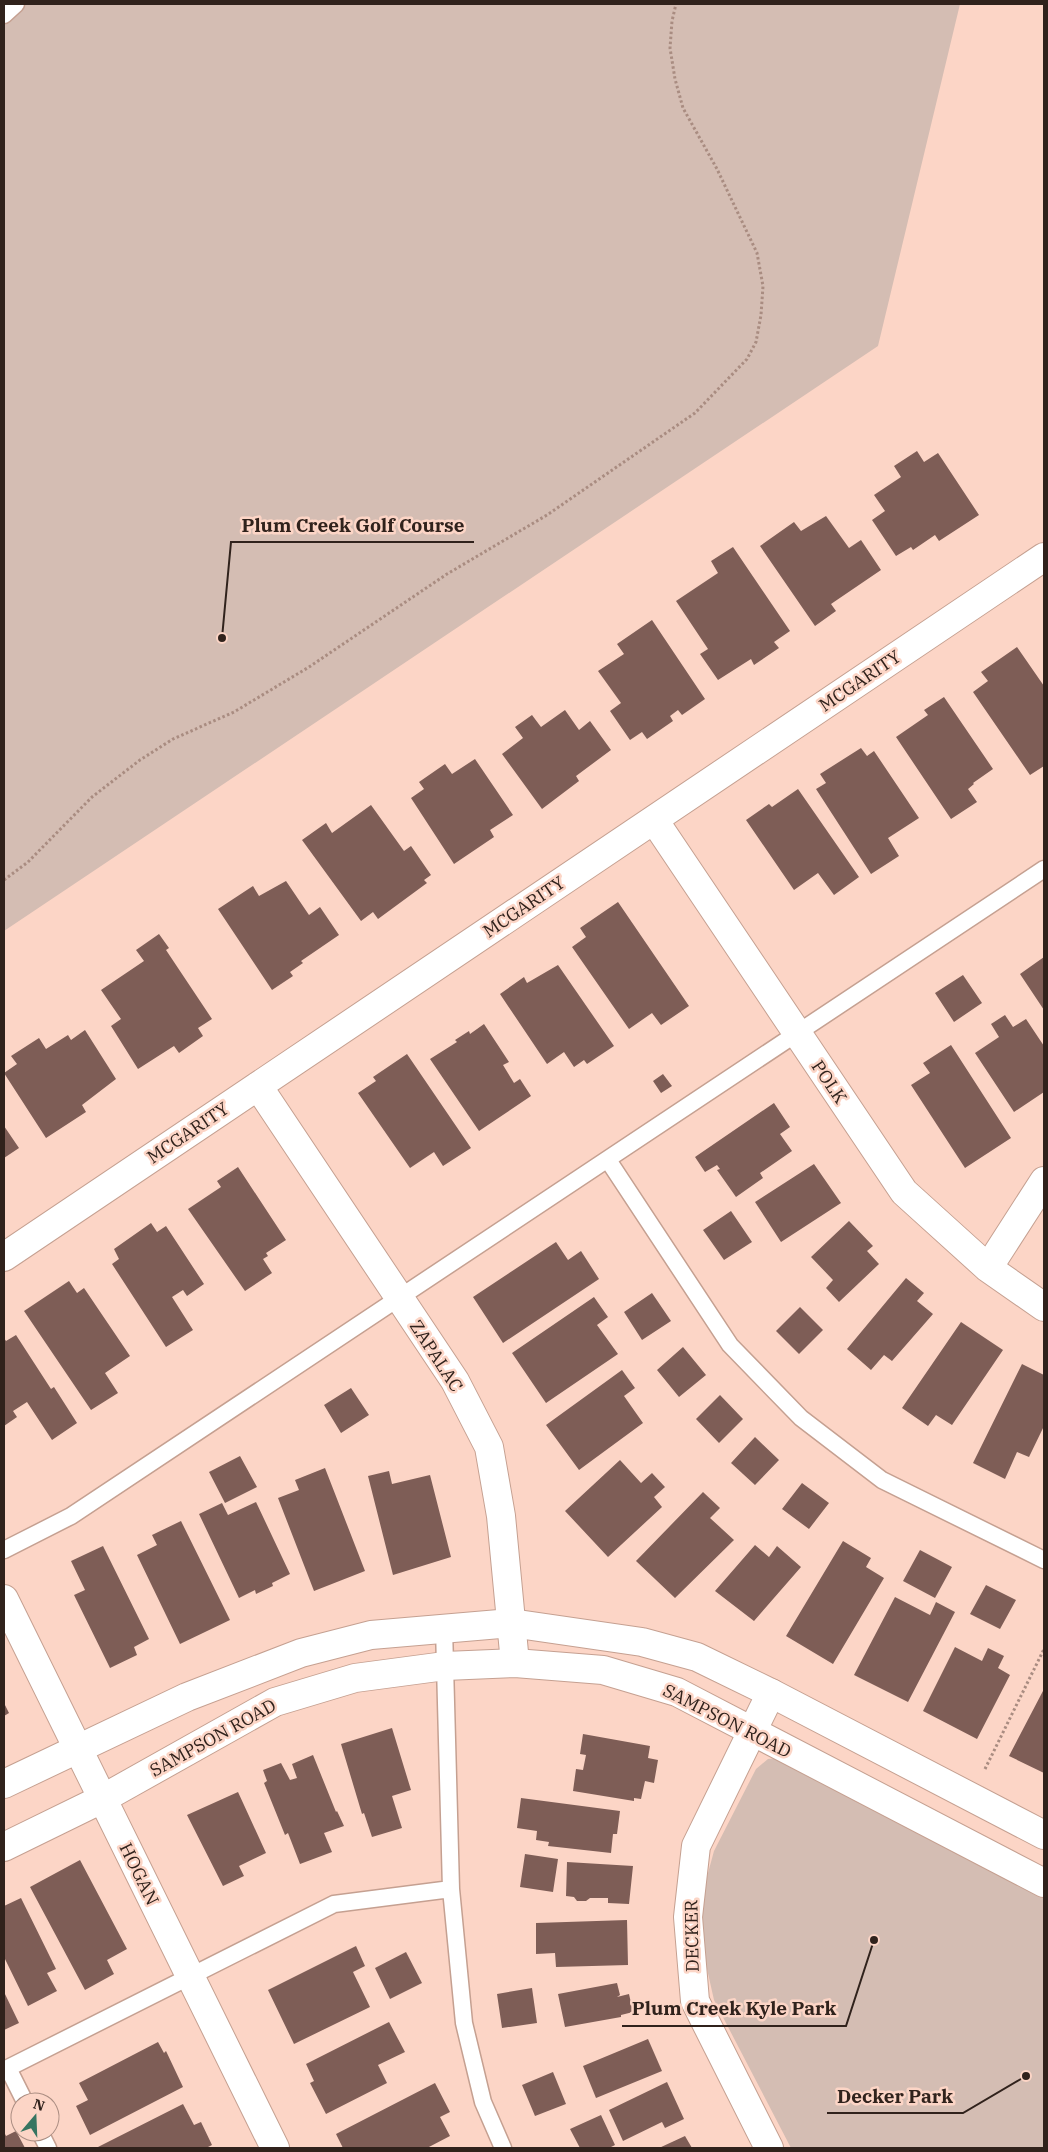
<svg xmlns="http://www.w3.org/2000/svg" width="1048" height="2152" font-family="'IBM Plex Serif',serif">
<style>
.green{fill:#d4bdb3}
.building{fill:#7e5d56}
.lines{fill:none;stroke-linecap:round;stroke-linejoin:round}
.lane-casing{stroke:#c5a091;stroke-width:19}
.street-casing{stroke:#c5a091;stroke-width:30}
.secondary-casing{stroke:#c5a091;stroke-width:30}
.path{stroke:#a98c81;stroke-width:3;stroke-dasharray:2.5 2.5;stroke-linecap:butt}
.lane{stroke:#fff;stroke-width:16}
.street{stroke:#fff;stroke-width:28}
.secondary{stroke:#fff;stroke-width:28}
.labels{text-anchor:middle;stroke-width:5;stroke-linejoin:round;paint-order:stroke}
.street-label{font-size:18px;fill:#30221c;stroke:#fcd5c6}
.leader{fill:none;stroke:#30221c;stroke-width:2}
.callout-dot{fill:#30221c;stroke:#fcd5c6;stroke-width:2}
.callout-label{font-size:19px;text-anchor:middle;font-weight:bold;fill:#30221c;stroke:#fcd5c6;stroke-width:5;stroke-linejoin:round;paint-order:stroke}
</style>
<rect width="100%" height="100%" fill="#fcd5c6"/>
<path class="green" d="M4 4H960L878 346 4 931Z
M777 1758 1044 1889V2148H791L714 2000 705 1960 702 1919 705 1884 714 1851 756 1769 768 1759Z"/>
<path class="building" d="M917 451 924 462 938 453 979 515 939 541 935 535 913 550 911 547 896 556 872 520 885 511 874 495 901 477 894 466Z
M826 516 849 548 861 540 881 570 831 604 836 611 815 626 760 546 794 522 801 531Z
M733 547 790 631 774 642 779 648 754 665 751 659 718 680 700 654 708 649 676 601 718 573 711 561Z
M652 620 705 699 682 715 678 710 670 716 673 721 647 739 642 732 630 740 610 711 621 703 598 671 624 654 617 644Z
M1017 647 1044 686V766L1030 775 973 692 988 681 981 672Z
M944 697 993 769 973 783 974 784 968 789 977 802 951 819 896 737 928 715 924 710Z
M565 710 579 730 590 721 611 750 576 776 579 781 542 809 502 754 523 738 515 727 532 715 541 727Z
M861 748 867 756 874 751 919 818 888 838 899 856 871 874 816 789 826 783 820 774Z
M475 759 513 815 490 830 494 837 454 864 411 798 424 789 419 782 445 764 452 774Z
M798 789 859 877 834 895 818 873 794 890 746 820 769 804 772 807Z
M371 805 404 851 411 846 431 875 424 880 427 883 378 919 373 912 361 921 302 840 326 823 332 833Z
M286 881 309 915 320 907 339 935 301 961 303 963 290 972 293 976 272 990 218 909 253 886 259 896Z
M618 902 689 1006 661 1025 652 1013 629 1029 572 947 586 937 580 928Z
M159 934 169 948 166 950 212 1019 198 1028 203 1036 179 1053 174 1046 138 1069 111 1026 121 1019 101 990 144 961 136 950Z
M1044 957V1010L1020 974Z
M558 965 614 1046 587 1064 584 1060 574 1067 564 1052 547 1064 500 994 524 977 527 983Z
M963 975 982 1003 954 1022 935 993Z
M1005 1015 1013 1027 1026 1019 1044 1046V1092L1014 1112 975 1053 999 1037 991 1024Z
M484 1024 509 1062 503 1065 514 1083 520 1079 531 1096 479 1131 430 1059 457 1042 455 1040 469 1031 470 1034Z
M85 1030 116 1079 82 1105 86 1112 46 1138 4 1073 17 1064 11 1056 39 1038 46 1049 68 1035 71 1040Z
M951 1045 1011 1138 965 1168 911 1085 930 1073 923 1063Z
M407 1054 471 1148 443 1166 434 1152 410 1168 358 1093 376 1081 373 1077Z
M663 1074 672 1086 661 1093 653 1081Z
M774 1103 790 1127 780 1134 792 1151 760 1173 763 1178 736 1197 717 1170 720 1169 717 1165 705 1172 695 1157Z
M4 1126 19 1148 4 1158Z
M814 1164 841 1203 781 1242 755 1202Z
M238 1167 286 1240 266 1253 268 1256 263 1259 272 1273 245 1291 188 1209 221 1187 217 1181Z
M731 1211 752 1242 724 1260 703 1230Z
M849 1221 873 1246 867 1251 879 1264 839 1302 826 1288 833 1280 811 1257Z
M151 1223 157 1232 166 1226 204 1284 187 1296 183 1290 172 1297 193 1330 166 1347 112 1264 119 1259 114 1249Z
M556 1242 568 1260 581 1251 599 1279 503 1343 473 1297Z
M906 1278 924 1293 917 1301 933 1314 892 1361 884 1355 871 1370 847 1349Z
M69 1281 77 1293 84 1288 130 1356 105 1373 118 1393 91 1410 24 1311Z
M652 1293 671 1321 642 1340 624 1312Z
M594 1297 608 1317 597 1325 618 1354 546 1403 512 1353Z
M800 1307 823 1330 799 1354 776 1331Z
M961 1322 1003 1350 952 1425 936 1415 928 1426 902 1408Z
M16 1335 51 1389 54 1387 77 1423 52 1440 27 1402 13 1411 17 1417 4 1426V1338L6 1341Z
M683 1347 706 1375 679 1397 657 1370Z
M1022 1364 1044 1375V1426L1029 1457 1017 1452 1005 1479 973 1463Z
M622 1370 635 1388 624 1396 643 1423 579 1470 546 1425Z
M351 1388 369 1415 341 1433 324 1405Z
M720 1395 743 1419 719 1443 696 1419Z
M755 1437 779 1460 755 1485 731 1463Z
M240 1456 257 1487 225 1503 209 1472Z
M620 1460 641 1483 652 1473 665 1487 654 1497 662 1507 608 1557 565 1511Z
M325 1468 365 1571 314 1591 278 1498 299 1490 295 1480Z
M389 1471 392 1484 430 1475 451 1557 393 1575 368 1476Z
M802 1483 829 1503 809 1529 782 1509Z
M703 1492 720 1508 710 1518 734 1540 675 1598 636 1561Z
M256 1502 290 1574 272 1583 273 1586 256 1594 255 1590 239 1598 199 1514 222 1503 228 1515Z
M181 1521 230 1620 180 1644 137 1555 157 1545 152 1535Z
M843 1541 871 1558 866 1567 884 1578 833 1664 786 1636Z
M755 1545 769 1557 777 1546 801 1567 754 1621 715 1591Z
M103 1546 149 1639 134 1647 137 1655 110 1668 74 1595 85 1590 71 1561Z
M920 1550 952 1567 935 1598 903 1581Z
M986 1585 1016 1600 1000 1629 970 1614Z
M895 1597 930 1615 936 1602 955 1612 908 1702 854 1675Z
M955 1647 982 1661 988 1648 1004 1656 998 1668 1010 1675 977 1739 923 1711Z
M1044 1689V1773L1009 1756Z
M4 1703 9 1713 4 1716Z
M392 1728 411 1790 392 1796 402 1828 372 1837 364 1813 362 1814 341 1744Z
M583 1734 650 1746 648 1758 658 1760 654 1783 645 1781 641 1799 634 1798V1801L573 1791 576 1769 583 1770 586 1755 580 1754Z
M313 1755 336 1812 337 1811 344 1826 324 1833 332 1852 300 1864 288 1833 285 1835 264 1783 267 1781 263 1770 281 1763 290 1780 297 1778 292 1764Z
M238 1792 266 1853 239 1866 244 1876 223 1886 187 1815Z
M521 1798 620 1811 617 1834H613L611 1853 548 1846 549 1842 536 1840 537 1831 517 1828Z
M525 1854 558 1859 553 1892 520 1887Z
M80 1860 127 1949 107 1960 114 1974 85 1990 30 1887Z
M567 1862 633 1866 629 1904 608 1903V1898H590L586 1901H577L574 1897 566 1896Z
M21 1898 56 1969 47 1973 57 1991 28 2006 4 1957V1906Z
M627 1920 628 1965 556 1967 555 1953 536 1954V1923Z
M356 1946 365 1966 353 1972 370 2007 294 2044 268 1990Z
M406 1952 422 1983 390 1999 375 1968Z
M617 1983 620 1995 617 1997 629 1994 633 2012 621 2015V2017L565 2027 558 1994Z
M532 1988 537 2023 502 2028 497 1994Z
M4 1992 19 2023 4 2030Z
M389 2022 405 2052 378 2065 387 2083 326 2114 310 2083 314 2081 306 2064Z
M648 2039 662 2071 596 2098 583 2066Z
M158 2042 164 2053 166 2051 183 2087 90 2135 76 2106 88 2100 79 2083Z
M553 2072 566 2104 535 2116 522 2085Z
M667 2082 684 2119 665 2128 662 2122 623 2141 609 2110Z
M435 2083 450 2112 440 2117 450 2136 427 2148H343L336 2134Z
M183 2104 194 2125 201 2122 212 2145 206 2148H96Z
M601 2115 615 2145 609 2148H580L570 2129Z
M16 2131 25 2148H4V2132L6 2136Z
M685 2136 692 2148H659Z"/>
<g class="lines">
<g class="lane-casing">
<path id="lane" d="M4 15 16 4
M608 1160 730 1345 801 1418 882 1480 1044 1560
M4 1550 71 1516 1044 869
M444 1628 451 1889 464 2023 483 2102 503 2148
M8 2068 25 2102
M4 2070 334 1904 451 1889
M40 2132 48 2148"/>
</g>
<g class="street-casing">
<path id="street" d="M654 820 904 1192 988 1268 1044 1307
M258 1086 455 1381 489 1447 501 1516 515 1663
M4 1257 1044 557
M988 1268 1044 1181
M4 1599 275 2148
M769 2148 695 2001 688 1917 696 1846 771 1693"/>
</g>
<g class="secondary-casing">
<path id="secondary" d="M4 1784 187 1697 301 1653 371 1635 511 1623 642 1642 697 1657 771 1693 1044 1835
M4 1847 102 1799 275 1702 355 1678 445 1666 515 1663 603 1670 677 1692 1044 1883"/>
</g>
<path class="path" d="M4 880 28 862 92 797 140 760 173 739 234 712 309 667 447 574 547 515 695 413 747 359 756 342 761 315 763 286 757 253 717 169 683 108 675 79 670 48 672 21 676 4
M985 1769 1044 1649"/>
<use href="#lane" class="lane"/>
<use href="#street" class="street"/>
<use href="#secondary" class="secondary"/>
</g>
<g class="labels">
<g class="street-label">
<text transform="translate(860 681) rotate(-34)" y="6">MCGARITY</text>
<text transform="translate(524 907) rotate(-34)" y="6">MCGARITY</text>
<text transform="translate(829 1082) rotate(56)" y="6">POLK</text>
<text transform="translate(188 1133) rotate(-34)" y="6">MCGARITY</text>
<text transform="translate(436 1356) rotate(57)" y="6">ZAPALAC</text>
<text transform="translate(727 1721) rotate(27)" y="6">SAMPSON ROAD</text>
<text transform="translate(213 1738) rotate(-29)" y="6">SAMPSON ROAD</text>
<text transform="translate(139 1874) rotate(64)" y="6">HOGAN</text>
<text transform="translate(692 1936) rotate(-91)" y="6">DECKER</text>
</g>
</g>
<path class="leader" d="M222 638L231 542H474M874 1940L846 2026H622M1026 2076L963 2113H827"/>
<g class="callout-dot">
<circle cx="222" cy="638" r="5"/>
<circle cx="874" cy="1940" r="5"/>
<circle cx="1026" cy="2076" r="5"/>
</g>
<g class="callout-label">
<text x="353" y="532">Plum Creek Golf Course</text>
<text x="734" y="2015">Plum Creek Kyle Park</text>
<text x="895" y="2103">Decker Park</text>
</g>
<rect width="1048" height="2152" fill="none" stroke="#30221c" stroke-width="10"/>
<g transform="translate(35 2117) rotate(19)"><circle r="24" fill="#fcd5c6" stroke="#aa8d82"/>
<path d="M0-4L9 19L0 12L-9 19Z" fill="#377561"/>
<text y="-8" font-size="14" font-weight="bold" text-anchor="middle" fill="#30221c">N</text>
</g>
</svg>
